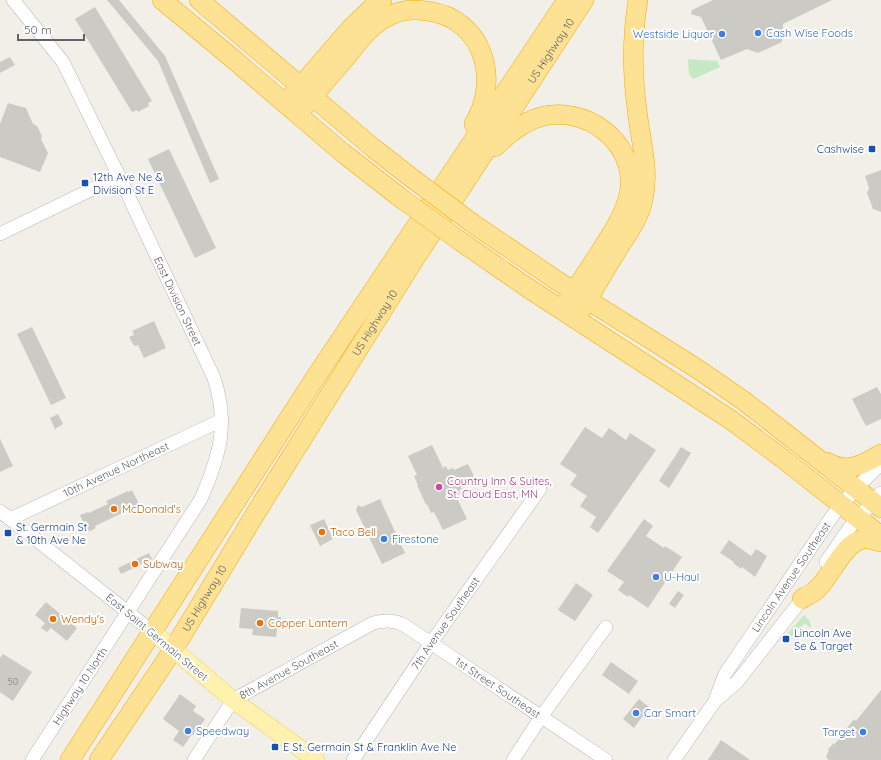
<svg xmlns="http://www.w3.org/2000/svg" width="881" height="760" font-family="Quicksand,sans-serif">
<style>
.green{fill:#c5e8c5}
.building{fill:#cccac5}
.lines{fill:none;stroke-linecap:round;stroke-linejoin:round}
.minor-casing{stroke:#b5b8bc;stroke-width:14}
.major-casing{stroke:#f2c960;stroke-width:18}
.highway-casing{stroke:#f9ab00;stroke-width:20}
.minor{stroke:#fff;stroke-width:13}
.major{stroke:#fff2af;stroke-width:17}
.highway{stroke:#fde293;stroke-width:19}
.highway-bridge-casing{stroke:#f9ab00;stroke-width:20;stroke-linecap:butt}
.highway-bridge{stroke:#fde293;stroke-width:19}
.shop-dot{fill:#3f7fe0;stroke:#fff;stroke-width:1.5}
.transit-dot{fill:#1a4fb4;stroke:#fff;stroke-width:1.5}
.hotel-dot{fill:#d1479c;stroke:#fff;stroke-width:1.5}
.food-dot{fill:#e8710a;stroke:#fff;stroke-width:1.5}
.labels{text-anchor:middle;stroke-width:4;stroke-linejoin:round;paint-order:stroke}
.number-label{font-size:9px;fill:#7a7d7f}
.shop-label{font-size:11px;fill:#366cbe;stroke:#fff;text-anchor:start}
.street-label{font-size:11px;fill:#5f6368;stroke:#fff}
.transit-label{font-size:11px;fill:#164399;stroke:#fff;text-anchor:start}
.hotel-label{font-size:11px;fill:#b23c85;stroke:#fff;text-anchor:start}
.food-label{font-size:11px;fill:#c56008;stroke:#fff;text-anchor:start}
</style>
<rect width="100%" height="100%" fill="#f1efe8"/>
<path class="green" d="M688 59 717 61 720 67 693 79 689 74Z
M804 615 810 621 811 626 810 628 805 623 791 637 788 633Z"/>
<path class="building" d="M107 0H119L165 56 219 179 210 183 158 61Z
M713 0H832L783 24 782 42 758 53 747 49 721 60 701 17 691 14 692 10Z
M95 7 152 101 148 103 149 106 138 112 137 110 132 112 75 19Z
M10 57 15 65 0 73V62Z
M8 103 26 108 33 124 37 126 42 136 41 139 48 153 40 172 0 157V124Z
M169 149 216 248 195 258 148 159Z
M881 170V212L873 209 867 193 869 188 865 176Z
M154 321 166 348 144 358 138 345 134 346 129 337 134 335 132 331Z
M32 327 66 398 51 405 17 334Z
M877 387 881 394V419L866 426 852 399Z
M58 414 63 424 55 429 50 418Z
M585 427 602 438 609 428 626 440 630 433 656 450 598 533 590 527 596 517 580 506 587 496 570 485 577 475 560 464Z
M0 439 13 466 0 472Z
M432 445 443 468 446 466 448 470 453 468 454 470 468 464 475 478 460 485 462 489 459 490 460 494 456 496 467 519 443 530 434 512 431 513 427 504 426 505 417 485H418L414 476 417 475 408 456Z
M681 447 691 453 669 488 659 481Z
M132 490 139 504 136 505 137 506 95 526 96 528 88 532 80 515 88 512 89 513 108 504 106 501 128 491 129 492Z
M380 499 405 553 382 564 356 510 358 505 362 507Z
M324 519 333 539 320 546 310 525Z
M644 519 653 526 646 536 664 548 665 546 682 557 648 608 629 595 628 597 618 590 624 582 607 571Z
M729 540 751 556 756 549 767 556 755 577 742 567 741 569 733 563 734 562 720 553Z
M149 553 152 559 121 574 118 568Z
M576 583 593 595 575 621 558 610Z
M678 591 684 595 675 608 669 604Z
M46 602 77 628 67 641 51 628 47 632 41 628 45 623 35 615Z
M241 608 278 611V617H281V629H277L276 637 252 635 253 629 239 628Z
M3 654 32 672 13 701 0 692V658Z
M611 662 638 681 629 694 602 675Z
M881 690V760H829L826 757 829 750 828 749 834 743 835 744 854 719 856 721Z
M180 694 196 706 193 711 205 719 194 735 192 734 183 747 173 740 179 731 163 719Z
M639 699 649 707 634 728 623 719Z
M721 740 750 760H708Z"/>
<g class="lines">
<g class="minor-casing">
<g id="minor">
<path id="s1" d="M13 0 63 62 119 176 214 378C229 424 220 455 201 499L32 760"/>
<path d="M0 234 119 176"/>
<path d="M0 511 153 632"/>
<path id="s2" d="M10 519 222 420"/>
<path d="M826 562 850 527 881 493"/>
<path id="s3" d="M716 698 725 674 833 515 856 488 881 464"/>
<path id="s4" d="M194 760 233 700 373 623C385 620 393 620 404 625L606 760"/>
<path id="s5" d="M353 760 431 643 540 489"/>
<path d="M513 760 541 717 606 627"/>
<path d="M674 760 715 701 737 682 799 603 807 592"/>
</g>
</g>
<g class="major-casing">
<path id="major" d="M153 632 233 700 316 760"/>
</g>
<g class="highway-casing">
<g id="highway">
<path d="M162 0 232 58 343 153 402 199"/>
<path d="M199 0 372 147 413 179"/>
<path d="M293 95 350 29 375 5 382 0"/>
<path d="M298 114C313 96 328 78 343 61 357 44 370 24 391 15 402 10 415 9 427 11 483 18 501 79 474 124"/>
<path d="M495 147C507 135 523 122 540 117 585 105 634 140 630 188 627 213 611 234 599 254 588 270 578 286 567 302"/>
<path d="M472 223 559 282 693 366 718 383 744 401 881 508"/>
<path d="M460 241 528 288 731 420 782 458 881 536"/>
<path d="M582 309C595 287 608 265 621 244 630 230 640 216 643 200 650 169 640 140 637 109 632 73 632 36 638 0"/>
<path d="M827 462C849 474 861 465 881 454"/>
<path d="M802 599C806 596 812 594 815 591 831 578 842 544 863 539 869 538 875 541 881 542"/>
<path d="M70 760 315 378 567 0"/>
<path id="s6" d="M99 760 173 650 262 503 414 260 584 0"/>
</g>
</g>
<use href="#minor" class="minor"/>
<use href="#major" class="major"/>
<use href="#highway" class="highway"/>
<g class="highway-bridge-casing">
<path id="highway-bridge" d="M413 179 472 223
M402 199 460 241"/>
</g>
<use href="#highway-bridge" class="highway-bridge"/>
</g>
<g class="shop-dot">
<circle cx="758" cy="33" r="4"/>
<circle cx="722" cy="34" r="4"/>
<circle cx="384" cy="539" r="4"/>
<circle cx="656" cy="577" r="4"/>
<circle cx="636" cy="713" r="4"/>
<circle cx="188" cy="731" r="4"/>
<circle cx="863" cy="732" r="4"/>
</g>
<g class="transit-dot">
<rect x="868" y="145" width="8" height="8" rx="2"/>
<rect x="81" y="179" width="8" height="8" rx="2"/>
<rect x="4" y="529" width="8" height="8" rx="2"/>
<rect x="782" y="635" width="8" height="8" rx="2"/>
<rect x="271" y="743" width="8" height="8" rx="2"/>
</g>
<circle class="hotel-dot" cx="439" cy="487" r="4"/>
<g class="food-dot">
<circle cx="114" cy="509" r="4"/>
<circle cx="322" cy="532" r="4"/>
<circle cx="135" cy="564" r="4"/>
<circle cx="53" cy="619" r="4"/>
<circle cx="260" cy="623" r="4"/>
</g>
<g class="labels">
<g class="number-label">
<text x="13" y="685">50</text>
</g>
<g class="shop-label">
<text x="766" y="37">Cash Wise Foods</text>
<text x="714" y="38" text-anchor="end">Westside Liquor</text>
<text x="392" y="543">Firestone</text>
<text x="664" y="581">U-Haul</text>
<text x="644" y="717">Car Smart</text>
<text x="196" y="735">Speedway</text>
<text x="855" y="736" text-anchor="end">Target</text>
</g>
<g class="street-label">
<text dy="4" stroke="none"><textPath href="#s6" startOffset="841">US Highway 10</textPath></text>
<text dy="4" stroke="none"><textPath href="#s1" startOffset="345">East Division Street</textPath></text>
<text dy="4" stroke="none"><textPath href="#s6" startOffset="517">US Highway 10</textPath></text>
<text dy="4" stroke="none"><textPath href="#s2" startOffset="117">10th Avenue Northeast</textPath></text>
<text dy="4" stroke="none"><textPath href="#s3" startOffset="143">Lincoln Avenue Southeast</textPath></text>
<text dy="4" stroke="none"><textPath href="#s6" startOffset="193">US Highway 10</textPath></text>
<text dy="4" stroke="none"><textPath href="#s5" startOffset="165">7th Avenue Southeast</textPath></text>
<text transform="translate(157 637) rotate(40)" y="4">East Saint Germain Street</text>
<text dy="4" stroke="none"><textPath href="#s4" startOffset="135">8th Avenue Southeast</textPath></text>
<text transform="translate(80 686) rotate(-57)" y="4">Highway 10 North</text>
<text dy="4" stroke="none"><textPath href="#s4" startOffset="376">1st Street Southeast</textPath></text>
</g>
<g class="transit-label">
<text x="864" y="153" text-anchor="end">Cashwise</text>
<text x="93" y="181">12th Ave Ne &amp;<tspan x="93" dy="13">Division St E</tspan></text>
<text x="16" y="531">St. Germain St<tspan x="16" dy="13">&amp; 10th Ave Ne</tspan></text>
<text x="794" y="637">Lincoln Ave<tspan x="794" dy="13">Se &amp; Target</tspan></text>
<text x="283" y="751">E St. Germain St &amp; Franklin Ave Ne</text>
</g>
<g class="hotel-label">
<text x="447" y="485">Country Inn &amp; Suites,<tspan x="447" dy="13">St. Cloud East, MN</tspan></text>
</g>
<g class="food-label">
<text x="122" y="513">McDonald's</text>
<text x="330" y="536">Taco Bell</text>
<text x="143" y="568">Subway</text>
<text x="61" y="623">Wendy's</text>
<text x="268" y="627">Copper Lantern</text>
</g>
</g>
<path d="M18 34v6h66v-6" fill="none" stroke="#5f6368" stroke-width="2"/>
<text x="24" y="34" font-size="12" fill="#5f6368" stroke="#ffffff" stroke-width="3" paint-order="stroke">50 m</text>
</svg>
